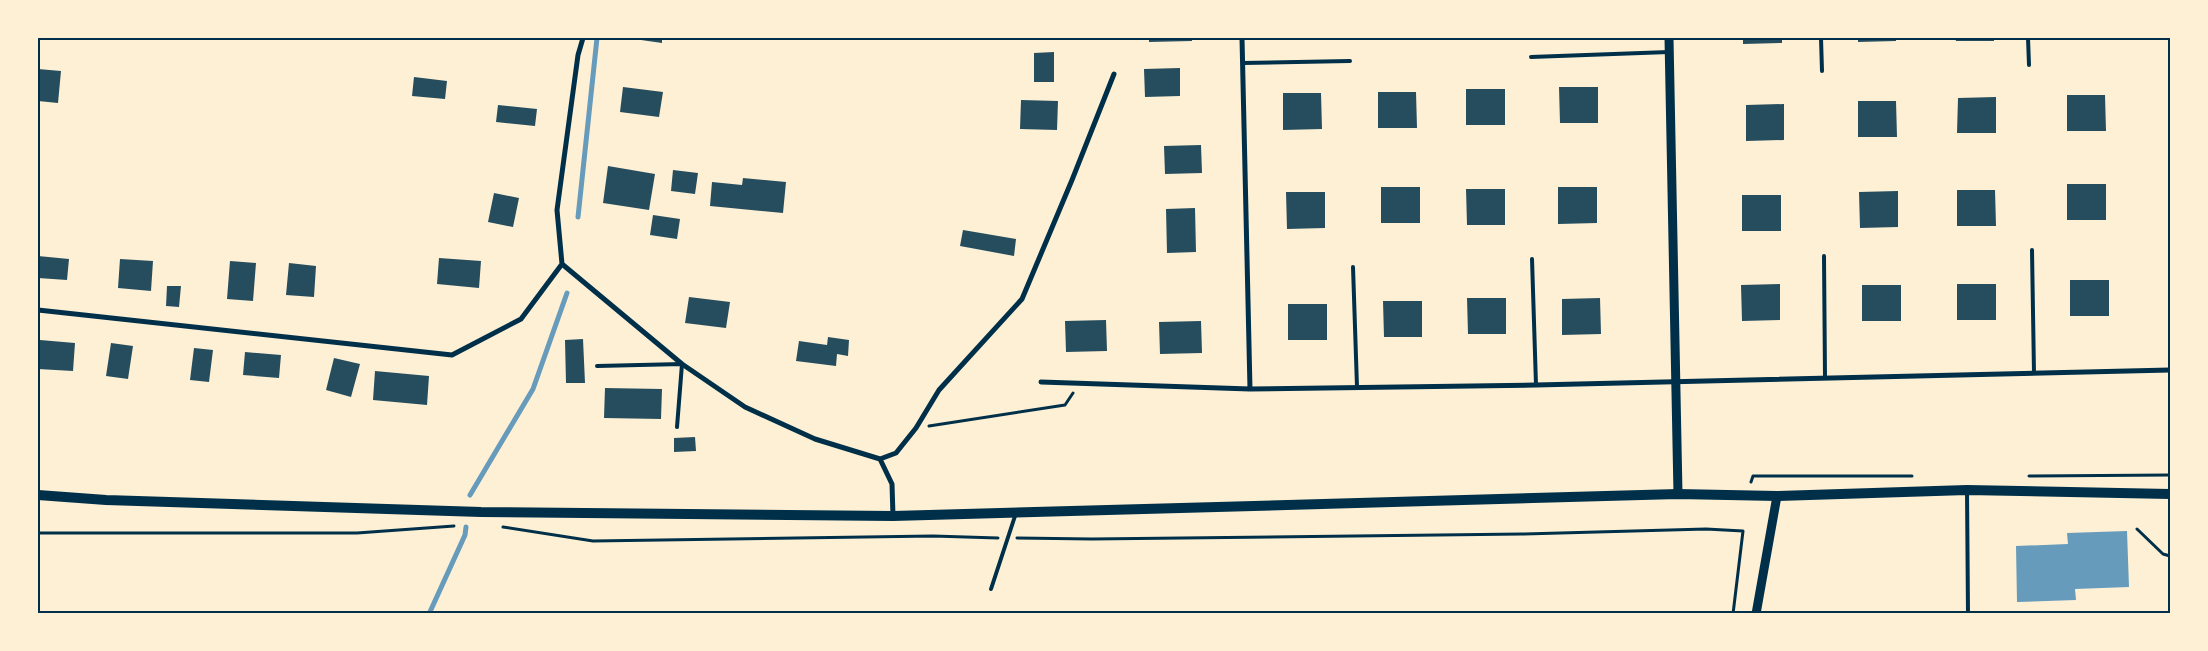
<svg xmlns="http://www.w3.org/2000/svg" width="2208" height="651" font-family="Rubik,sans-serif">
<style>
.water{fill:#669bbc}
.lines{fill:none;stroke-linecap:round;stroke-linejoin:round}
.stream{stroke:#669bbc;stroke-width:5}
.building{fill:#264d5e}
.path{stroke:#003049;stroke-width:3}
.service{stroke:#003049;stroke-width:4}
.minor{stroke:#003049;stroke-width:5}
.tertiary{stroke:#003049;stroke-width:9}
.secondary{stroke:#003049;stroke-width:10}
.neatline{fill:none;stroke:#003049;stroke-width:2}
</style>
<rect width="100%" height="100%" fill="#fdf0d5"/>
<path class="water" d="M2127 531 2129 587 2075 589 2076 600 2017 602 2016 546 2068 544 2067 533Z"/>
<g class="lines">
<path class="stream" d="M578 217 597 38
M470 495 533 389 567 293
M429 614 465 535 466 527"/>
</g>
<path class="building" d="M634 38H662V43L634 39Z
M1149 38H1192V41L1149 42Z
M1743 38H1782V43L1743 44Z
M1858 38H1896V41L1858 42Z
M1955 38H1994V41H1956Z
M1054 52V82H1034V53Z
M1180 68V96L1145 97 1144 69Z
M38 69 61 71 58 103 38 101Z
M414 77 447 81 445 99 412 96Z
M623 87 663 92 659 117 620 112Z
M1559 87H1598V123H1560Z
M1466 89H1505V125H1466Z
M1378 92H1416L1417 128H1378Z
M1283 93H1321L1322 129 1283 130Z
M2067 95H2105L2106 131H2067Z
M1996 97V133H1957L1958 98Z
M1021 100 1058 101 1057 130 1020 129Z
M1858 101H1896L1897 137H1858Z
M1784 104V140L1746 141V105Z
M498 105 537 109 535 126 496 122Z
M1201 145 1202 173 1165 174 1164 146Z
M608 166 655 174 649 210 603 203Z
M673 170 698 173 695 194 671 191Z
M743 178 786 182 783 213 710 206 712 182 742 185Z
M2067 184H2106V220H2067Z
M1381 187H1420V223H1381Z
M1558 187H1597V223L1558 224Z
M1466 189H1505V225H1467Z
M1957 190H1995L1996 226H1957Z
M1898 191V227L1860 228 1859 192Z
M1286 192H1325V228L1287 229Z
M494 193 519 198 513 227 488 222Z
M1742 195H1781V231H1742Z
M1195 208 1196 252 1167 253 1166 209Z
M653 215 680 219 677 239 650 235Z
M963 230 1016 239 1014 256 960 246Z
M38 256 69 259 67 280 38 278Z
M439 258 481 261 479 288 437 284Z
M120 259 153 261 151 291 118 288Z
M230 261 256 263 253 301 227 299Z
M289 263 316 266 314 297 286 295Z
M2070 280H2109V316H2070Z
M1780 284V320L1742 321 1741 285Z
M1957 284H1996V320H1957Z
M1862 285H1901V321H1862Z
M167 286H181L179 307 166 306Z
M689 297 730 302 726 328 685 323Z
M1467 298H1506V334H1468Z
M1600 298 1601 334 1562 335V299Z
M1383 301H1422V337H1384Z
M1288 304H1327V340H1288Z
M1106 320 1107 351 1066 352 1065 321Z
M1201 321 1202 353 1160 354 1159 322Z
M828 337 849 340 848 356 837 354 836 366 796 361 799 341 827 345Z
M583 339 585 383H566L565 340Z
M40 340 75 343 73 371 38 369Z
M111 343 133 346 128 379 106 376Z
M194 348 213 350 209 382 190 380Z
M245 352 281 355 279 378 243 375Z
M334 358 360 364 351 397 326 390Z
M375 371 429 376 427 405 373 400Z
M605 388 662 389 661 419 604 418Z
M695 437 696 451 674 452V438Z"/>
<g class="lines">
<path class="path" d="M929 426 1065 405 1073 393
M2029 476 2170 475
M1751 482 1753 476H1912
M503 527 593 541 933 536 998 538
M2137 529 2163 554 2170 556
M38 533H357L454 526
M1017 538 1092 539 1522 534 1706 529 1743 531 1733 614"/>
<path class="service" d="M1821 38 1822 71
M2028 38 2029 65
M1531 57 1669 52
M1243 63 1350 61
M2032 250 2034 373
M1824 256 1825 378
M1532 259 1536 385
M1353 267 1357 387
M597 366 682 364 677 427
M1967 491 1968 614
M991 589 1016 513"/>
<path class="minor" d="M1242 38 1250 389
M562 264 682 364 745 407 815 439 880 459 896 453 916 428 939 390 1022 299 1072 180 1114 74
M38 310 452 355 521 319 562 264 557 210 578 55 583 38
M1041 382 1250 389 1536 385 2170 370
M880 459 892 484 893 516"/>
<path class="tertiary" d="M1669 38 1678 494
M1756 614 1777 496"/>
<path class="secondary" d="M38 495 106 500 481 512 893 516 1678 494 1777 496 1967 490 2170 494"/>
</g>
<rect width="2208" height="651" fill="none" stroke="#fdf0d5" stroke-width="78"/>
<rect x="39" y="39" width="2130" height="573" class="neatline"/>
</svg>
